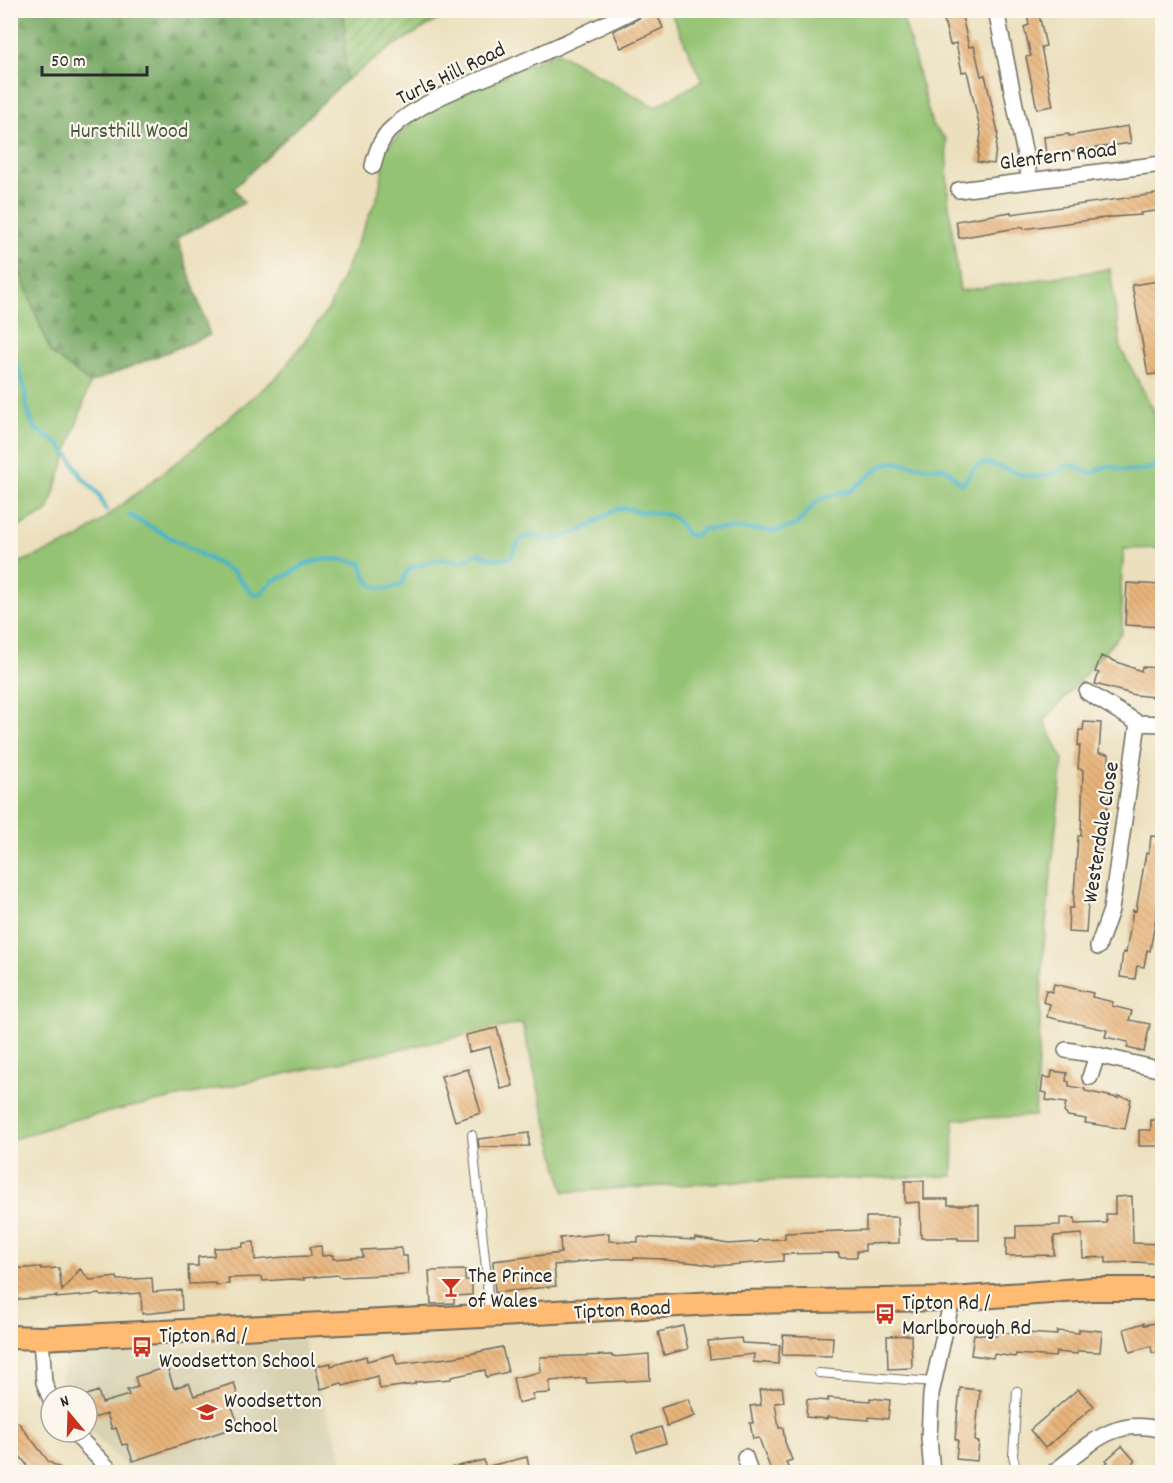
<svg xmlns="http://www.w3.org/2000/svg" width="1173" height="1483" font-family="Dekko,sans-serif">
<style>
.built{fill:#d7d1b1}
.grass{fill:#94c373;stroke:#60774f;stroke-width:1.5}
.forest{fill:url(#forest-firs);stroke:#516a48;stroke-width:1.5}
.garden{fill:url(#garden-furrows);stroke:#60774f;stroke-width:1.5}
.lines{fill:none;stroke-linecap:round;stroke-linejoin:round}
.stream{stroke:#4ab5c7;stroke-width:4.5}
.building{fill:url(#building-back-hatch)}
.lane-casing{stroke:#6e6a5e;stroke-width:10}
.street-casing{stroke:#6e6a5e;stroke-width:18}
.primary-casing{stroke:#6e6a5e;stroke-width:26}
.lane{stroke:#fff;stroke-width:8}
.street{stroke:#fff;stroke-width:15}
.primary{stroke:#ffbb71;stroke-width:22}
.labels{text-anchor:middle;stroke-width:4.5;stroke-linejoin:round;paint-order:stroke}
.street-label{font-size:22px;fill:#2b2b2b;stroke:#fbf7ec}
.park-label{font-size:22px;fill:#4a5941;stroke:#fbf7ec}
.poi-label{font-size:22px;fill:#2b2b2b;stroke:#fbf7ec;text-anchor:start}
</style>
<defs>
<pattern id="forest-firs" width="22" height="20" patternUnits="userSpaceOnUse" patternTransform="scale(1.5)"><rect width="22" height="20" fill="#77a965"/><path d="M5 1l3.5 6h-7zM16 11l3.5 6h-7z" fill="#628a53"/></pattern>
<pattern id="garden-furrows" width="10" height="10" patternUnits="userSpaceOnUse" patternTransform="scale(1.5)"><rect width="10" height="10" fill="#94c373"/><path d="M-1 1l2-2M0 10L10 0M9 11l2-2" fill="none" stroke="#799f5f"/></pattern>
<pattern id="building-back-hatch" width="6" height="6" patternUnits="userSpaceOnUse" patternTransform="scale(1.5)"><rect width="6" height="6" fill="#e8b47a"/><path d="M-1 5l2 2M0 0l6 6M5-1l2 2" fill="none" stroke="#c79b6a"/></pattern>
</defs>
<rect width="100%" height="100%" fill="#fbf7ec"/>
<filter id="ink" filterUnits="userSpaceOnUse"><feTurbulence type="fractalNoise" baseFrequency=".0167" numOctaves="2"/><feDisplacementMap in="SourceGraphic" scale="12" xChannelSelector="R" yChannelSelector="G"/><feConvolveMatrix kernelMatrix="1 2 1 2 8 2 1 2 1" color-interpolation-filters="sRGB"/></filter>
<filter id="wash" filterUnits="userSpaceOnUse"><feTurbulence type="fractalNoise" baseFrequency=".008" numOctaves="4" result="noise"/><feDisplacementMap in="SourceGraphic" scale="24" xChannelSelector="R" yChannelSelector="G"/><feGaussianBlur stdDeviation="1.35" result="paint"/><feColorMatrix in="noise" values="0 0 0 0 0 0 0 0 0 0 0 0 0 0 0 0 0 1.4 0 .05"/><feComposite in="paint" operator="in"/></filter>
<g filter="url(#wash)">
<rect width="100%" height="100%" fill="#ebdfbc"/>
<path class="built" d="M303 1340 347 1472H131L87 1427V1396H68L61 1378 70 1353Z"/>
<path class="grass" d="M670 11H900L907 31 932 125 946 139 948 199 960 291 1110 269 1121 349 1154 411 1161 472 1162 473V548L1124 549 1121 584 1122 632 1044 721 1063 759 1044 943 1035 1116 954 1119 953 1176 728 1182 564 1192 522 1023 76 1119 11 1140V566L78 539 188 453 280 374 329 308 378 195 384 165 381 156 393 141 412 122 440 103 557 52 655 107 702 81Z
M10 254 18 267 51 353 90 383 48 511 11 531Z"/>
<path class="forest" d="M10 11H344L346 80 234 188 244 203 177 238 210 335 90 383 51 353 18 267 11 254Z"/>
<path class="garden" d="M344 11V10L453 11 395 45 346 80Z"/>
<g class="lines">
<path class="stream" d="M10 344 25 390 26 405 34 428 59 444 70 457 82 477 99 495 106 510
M129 515 233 572 253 594 259 595 273 581 288 575 305 564 324 559 344 560 361 563C363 568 364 574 366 578 374 591 390 590 402 584L406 573 411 568 440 559 462 562 478 553C490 559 498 560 511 557L518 543 523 538 533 536 549 540 562 538 586 528 614 510 625 508 639 512H649L669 515 677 520 687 534 692 536 697 534 702 529H740L777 531 796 525 817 501 832 495 850 491 883 465 893 462 931 468 941 467 949 471 958 482 962 484C968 479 972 467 980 464 989 460 1013 473 1023 475 1034 477 1045 477 1055 473 1061 471 1064 464 1071 465 1078 466 1085 474 1092 473 1098 472 1102 466 1109 466 1113 466 1118 469 1122 470 1137 473 1148 469 1162 464"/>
</g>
<g id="blocks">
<path class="building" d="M651 10H655L663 28 621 48 613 31 638 19 642 15Z
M1026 10H1038L1046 46 1041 47 1053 106 1037 109 1026 57 1031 56 1024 27 1029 25Z
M962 16 969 47 974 46 981 76 985 75 998 132 994 164 977 162 981 133 967 71 962 72 956 43 950 45 944 20Z
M1128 126 1131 143 1046 155 1044 137 1069 134V136Z
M1162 193V210L1140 213 1141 215 1112 217 1023 229V227L959 238 956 221 1011 212V214Z
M1159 281 1162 299V373L1148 375 1132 285Z
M1127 583 1162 585V627L1125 625Z
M1101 656 1141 671 1142 667 1162 668V696L1154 695V697L1135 695 1095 684 1099 673 1095 672Z
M1084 722 1101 723 1099 753 1109 754 1108 776H1109L1108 800 1107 813H1105V833H1102V855H1099L1098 874H1090L1086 933 1068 932 1069 908H1073L1078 836H1081L1083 770 1078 769 1080 746H1078L1079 730H1083Z
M1151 836 1162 837V882L1150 951 1147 950 1144 967 1137 966 1135 979 1120 977 1123 952 1126 953 1133 910 1136 911 1146 853H1149Z
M1054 984 1093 993 1092 997 1113 1002 1112 1006 1132 1011 1129 1020 1150 1024 1144 1052 1127 1048 1128 1042 1105 1037 1107 1030 1047 1017 1050 1004 1043 1002 1046 990 1052 992Z
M497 1028 513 1086 501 1089 490 1047 469 1052 466 1035Z
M468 1069 481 1113 455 1121 441 1076Z
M1052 1071 1067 1073 1066 1081 1069 1082V1086L1085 1089V1091L1118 1098V1096L1131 1099 1125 1129 1085 1123 1086 1119 1068 1116 1064 1112 1066 1103 1046 1100 1047 1093 1041 1092 1043 1077 1051 1078Z
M1151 1120H1162V1146H1139V1130H1151Z
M529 1133V1146L479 1147 478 1139Z
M905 1181H924V1199H948V1205H979V1240H958V1238H921L920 1202 905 1203Z
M1132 1196 1133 1243 1162 1244V1264L1137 1262 1106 1263V1257L1083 1258 1082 1234 1054 1236V1255L1006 1256V1238H1016V1226L1060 1225V1218H1075V1224L1107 1223 1106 1214H1115V1197Z
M866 1217H898L899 1243 865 1244V1251H857V1257H839V1253L783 1254V1261L714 1266 697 1263 664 1260 665 1259 634 1258V1259H611L577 1262V1263L554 1265 556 1286 495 1293 493 1261 561 1253 560 1238 609 1233V1241L638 1242V1237L695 1240V1238L728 1244 758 1242V1240L785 1239V1233L866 1230Z
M254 1242 255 1260 284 1257 311 1256 310 1247 321 1246 322 1256 333 1255V1259L363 1257 362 1250 401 1248 402 1256H407L408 1274 339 1277 338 1275 303 1278 304 1280 291 1279 263 1281 262 1277 228 1278 229 1284 216 1285V1283L189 1284 188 1266H198V1257L214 1256V1248L243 1247V1243Z
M41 1267V1269L59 1268 62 1291 80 1269 90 1280 117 1277 118 1280 152 1278 153 1292 181 1290 182 1310 142 1314 141 1293 101 1296 100 1294 56 1298 57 1296 10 1300V1269Z
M465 1270V1280H472V1295L454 1296V1303L431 1304 429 1271Z
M1162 1322V1352L1152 1353 1151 1346 1130 1352 1124 1329 1144 1323V1325Z
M683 1326 688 1349 664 1355 658 1332Z
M1079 1329 1102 1331 1100 1352 1078 1351 1077 1354 1056 1352 1055 1357 1016 1354 1015 1357 994 1354 993 1358 971 1355 974 1334 996 1336V1332L1024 1335 1025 1333 1057 1335V1331L1079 1333Z
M783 1335 833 1337 832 1356 782 1355Z
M911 1335 912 1368 888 1369 887 1336Z
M741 1338 742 1343 780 1345 778 1364 753 1362 754 1354 710 1359 708 1341Z
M502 1347 508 1372 486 1377 485 1370 451 1377V1379L415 1382V1384L380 1389 377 1376 343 1386 342 1383 321 1389 315 1366 331 1363V1366L366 1356 367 1361 394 1354 397 1364 455 1357Z
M649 1354 650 1380 587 1383 586 1378 550 1381V1393L532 1394 534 1399 518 1403 513 1378 541 1372 540 1357 612 1355V1357Z
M167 1367 174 1388 189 1383 194 1396 234 1383 240 1404 232 1407 239 1426 133 1461 127 1444 122 1445 116 1428 112 1429 107 1414 90 1419 87 1410V1395L98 1391 102 1403 129 1395 127 1390 138 1387 135 1377Z
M782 1387 784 1402 775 1403 779 1428H783L785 1442 792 1460 786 1462 790 1473H772L759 1438 753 1439 750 1423H753L750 1406 761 1405 759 1390Z
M960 1388 980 1390 975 1441 979 1442 977 1461 956 1459 958 1440 955 1439Z
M1078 1389 1094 1406 1045 1448 1030 1430Z
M828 1398 870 1401V1398L890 1400 888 1419 869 1417V1420L827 1417V1419L806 1417 807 1399 828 1401Z
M688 1399 695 1416 667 1426 661 1408Z
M18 1422 49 1462 69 1473H33L10 1443V1428Z
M661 1427 666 1443 637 1452 632 1436Z
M1122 1446 1135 1461 1122 1473H1096L1108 1462 1106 1460Z
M527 1457 530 1473H450L449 1468 484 1460 485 1467Z"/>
</g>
</g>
<g filter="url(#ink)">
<use href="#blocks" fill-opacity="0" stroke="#6e6a5e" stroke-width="1.5"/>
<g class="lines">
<g class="lane-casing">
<path id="lane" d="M472 1135 487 1278 488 1314
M819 1373 933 1382
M1017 1472 1013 1456 1017 1391"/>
</g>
<g class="street-casing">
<path id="street" d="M996 10 1030 180
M373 166C376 153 381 138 391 129 422 100 466 86 504 70 548 51 591 31 634 10
M959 190 1162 164
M1087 692 1138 723 1162 724
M1098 947 1111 910 1138 723
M1066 1050 1097 1055 1162 1070
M1090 1077 1097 1055
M41 1338 44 1382 51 1400
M73 1432 112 1472
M745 1457 750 1472
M932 1472 929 1438 931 1394 952 1299
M1054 1472C1090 1445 1113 1416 1162 1430"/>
</g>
<g class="primary-casing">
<path id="primary" d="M10 1337 41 1338 482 1316 732 1302 952 1299 1093 1289H1162"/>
</g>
<use href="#lane" class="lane"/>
<use href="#street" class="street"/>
<use href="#primary" class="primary"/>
</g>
</g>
<defs>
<g id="bar-bare" transform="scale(1.62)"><path d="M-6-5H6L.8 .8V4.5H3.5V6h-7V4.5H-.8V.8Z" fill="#c8321e" stroke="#fbf7ec" stroke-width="2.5" paint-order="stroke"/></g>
<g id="bus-bare" transform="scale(1.62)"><path d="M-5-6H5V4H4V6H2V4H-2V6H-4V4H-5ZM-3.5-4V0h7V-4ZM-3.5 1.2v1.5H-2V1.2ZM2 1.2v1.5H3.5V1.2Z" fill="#c8321e" stroke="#fbf7ec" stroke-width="2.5" paint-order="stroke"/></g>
<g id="school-bare" transform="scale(1.62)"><path d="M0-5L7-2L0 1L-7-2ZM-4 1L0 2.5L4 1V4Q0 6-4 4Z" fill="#c8321e" stroke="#fbf7ec" stroke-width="2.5" paint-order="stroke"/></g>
</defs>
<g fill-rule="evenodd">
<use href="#bar-bare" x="451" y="1287"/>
<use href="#bus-bare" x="885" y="1314"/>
<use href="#bus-bare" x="142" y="1347"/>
<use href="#school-bare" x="207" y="1412"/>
</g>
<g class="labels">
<g class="street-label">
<text transform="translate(450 72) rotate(-26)" y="8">Turls Hill Road</text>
<text transform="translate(1058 154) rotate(-7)" y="8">Glenfern Road</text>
<text transform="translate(1099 832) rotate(-81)" y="8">Westerdale Close</text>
<text transform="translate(622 1308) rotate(-3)" y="8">Tipton Road</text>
</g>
<g class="park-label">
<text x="129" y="137">Hursthill Wood</text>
</g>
<g class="poi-label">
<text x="468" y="1282">The Prince<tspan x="468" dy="25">of Wales</tspan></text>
<text x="902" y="1309">Tipton Rd /<tspan x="902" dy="25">Marlborough Rd</tspan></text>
<text x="159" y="1342">Tipton Rd /<tspan x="159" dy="25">Woodsetton School</tspan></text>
<text x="224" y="1407">Woodsetton<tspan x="224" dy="25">School</tspan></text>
</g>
</g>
<rect width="1173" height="1483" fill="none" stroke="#fbf7ec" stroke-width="36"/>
<g transform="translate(69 1414) rotate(341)"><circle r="28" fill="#fbf7ec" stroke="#a8a59f" stroke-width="1.5"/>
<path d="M0-4.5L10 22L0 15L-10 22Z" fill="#c8321e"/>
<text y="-9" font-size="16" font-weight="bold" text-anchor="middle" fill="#2b2b2b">N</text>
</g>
<path d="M42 66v9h105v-9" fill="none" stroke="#2b2b2b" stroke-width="3"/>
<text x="51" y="66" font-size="18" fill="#2b2b2b" stroke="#fbf7ec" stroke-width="4.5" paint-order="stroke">50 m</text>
</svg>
